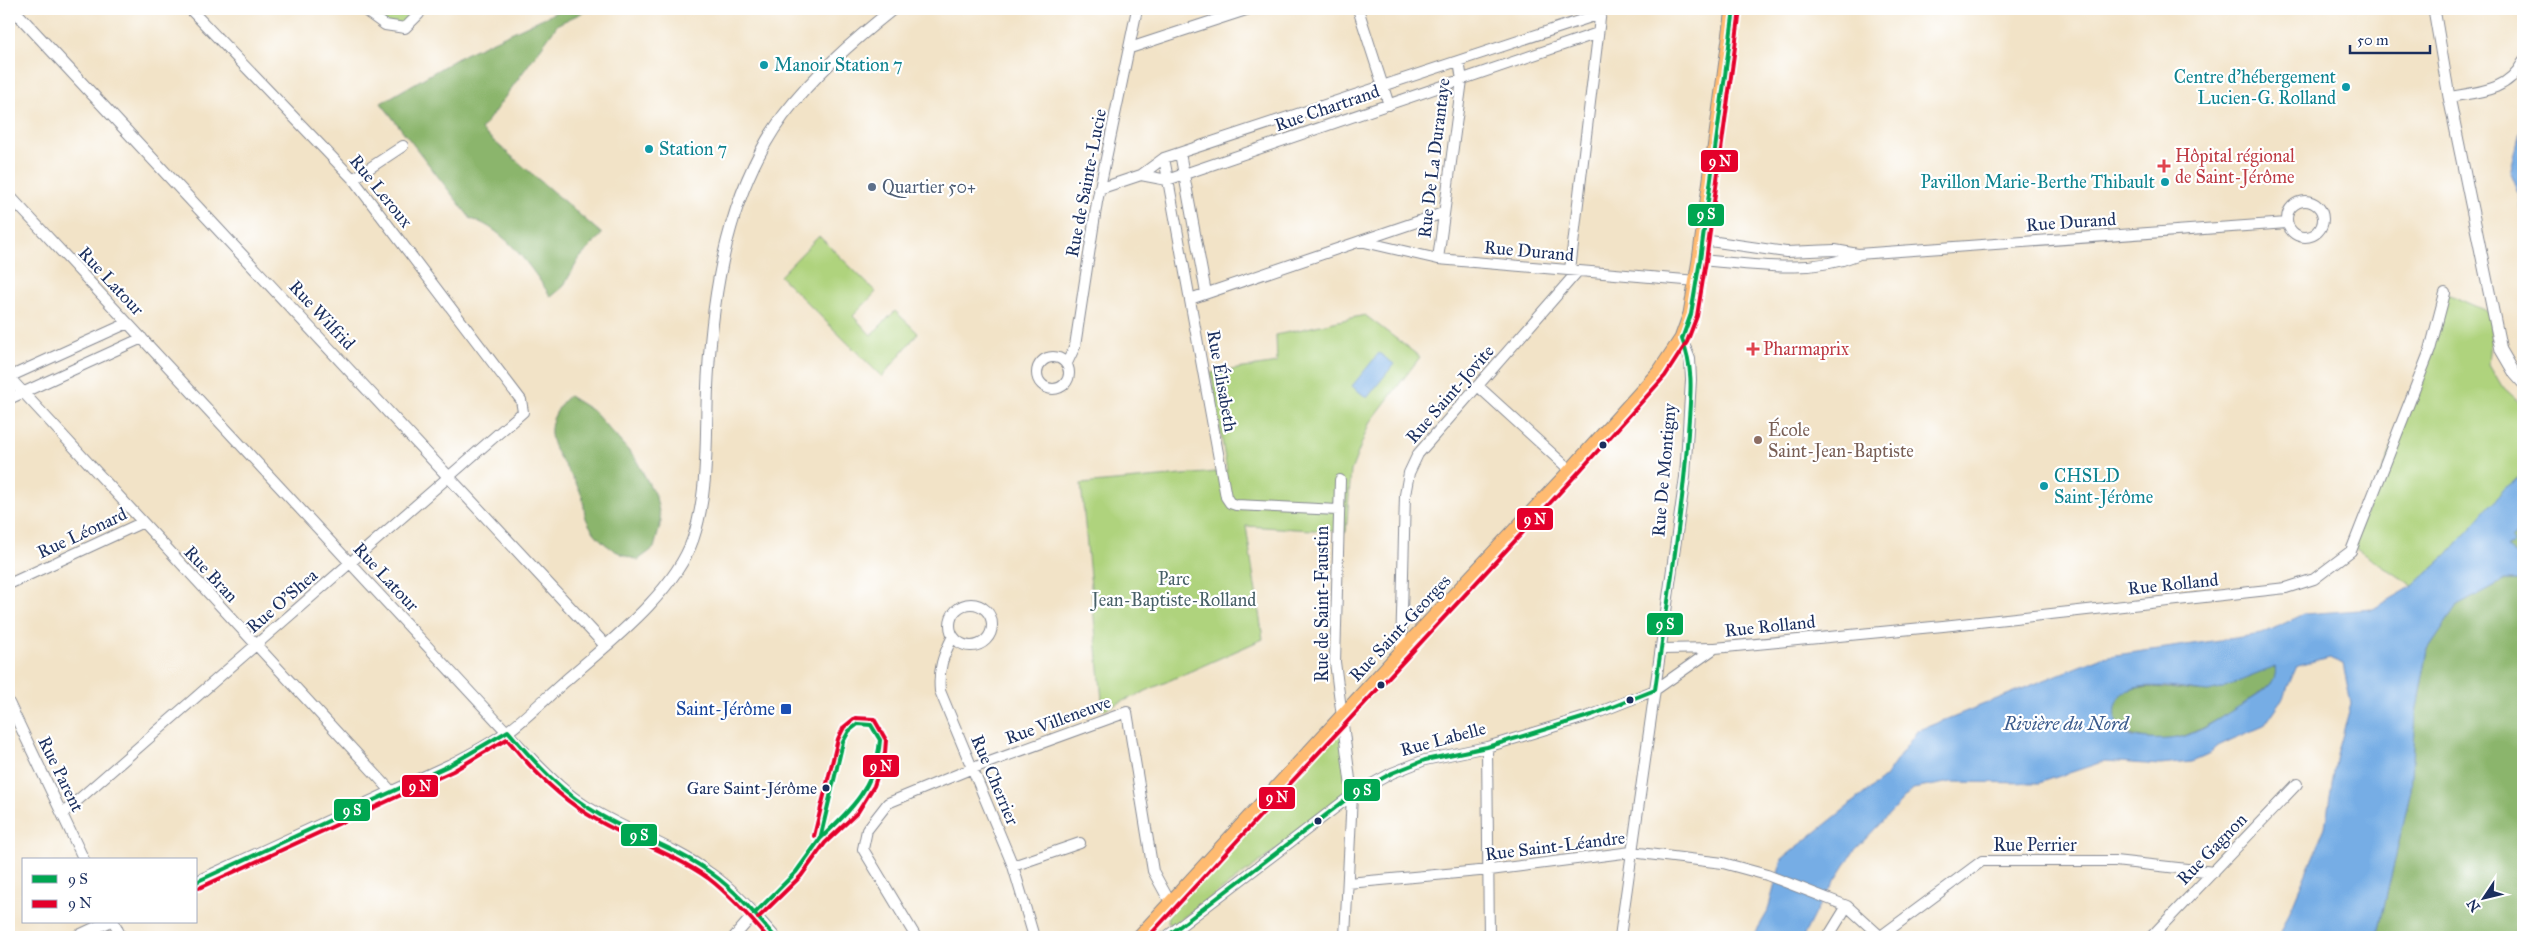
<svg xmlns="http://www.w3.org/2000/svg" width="2532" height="946" font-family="'IM FELL Great Primer',serif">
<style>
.green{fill:#afd37d;stroke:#65816e}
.forest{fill:#8bb56c;stroke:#537265}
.water{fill:#76ade5;stroke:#486ea2;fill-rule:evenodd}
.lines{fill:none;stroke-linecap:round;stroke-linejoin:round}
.minor-casing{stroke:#868992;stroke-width:12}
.tertiary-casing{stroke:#868992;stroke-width:13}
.primary-casing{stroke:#868992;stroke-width:17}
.minor{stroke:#fff;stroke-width:10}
.tertiary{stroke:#fff;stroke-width:11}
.primary{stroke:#ffbb71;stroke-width:15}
.bus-1-casing{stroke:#fff;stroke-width:8}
.bus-2-casing{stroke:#fff;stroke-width:8}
.bus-1{stroke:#00a651;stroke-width:4}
.bus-2{stroke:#e4002b;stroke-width:4}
.culture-dot{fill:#0f9aa8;stroke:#fff;stroke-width:2}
.health-dot{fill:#e0444e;stroke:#fff;stroke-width:2}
.service-dot{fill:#5c6f8a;stroke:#fff;stroke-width:2}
.education-dot{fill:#8d6e63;stroke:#fff;stroke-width:2}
.bus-dot{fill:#1b2f5e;stroke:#fff;stroke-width:2}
.transit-dot{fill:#1a4fb4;stroke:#fff;stroke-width:2}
.labels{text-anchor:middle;stroke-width:4.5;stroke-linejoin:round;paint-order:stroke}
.bus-label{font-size:17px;fill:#1b2f5e;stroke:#fff;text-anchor:end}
.culture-label{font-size:18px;fill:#0d838f;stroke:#fff;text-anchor:start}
.street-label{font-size:18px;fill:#1b2f5e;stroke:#fff}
.health-label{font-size:18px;fill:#be3a42;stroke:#fff;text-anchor:start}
.service-label{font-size:18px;fill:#4e5e75;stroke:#fff;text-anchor:start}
.education-label{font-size:18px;fill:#785e54;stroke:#fff;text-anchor:start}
.park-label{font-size:18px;fill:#476067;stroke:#fff}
.transit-label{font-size:18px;fill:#164399;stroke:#fff;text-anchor:end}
.water-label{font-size:19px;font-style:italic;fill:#3b5b8d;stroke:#fff}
.line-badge{stroke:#fff;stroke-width:2}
.badge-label{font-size:14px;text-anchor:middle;font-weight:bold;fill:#fff}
</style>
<rect width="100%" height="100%" fill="#fff"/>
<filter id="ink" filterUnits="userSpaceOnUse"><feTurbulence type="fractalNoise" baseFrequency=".02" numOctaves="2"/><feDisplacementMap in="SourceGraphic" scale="10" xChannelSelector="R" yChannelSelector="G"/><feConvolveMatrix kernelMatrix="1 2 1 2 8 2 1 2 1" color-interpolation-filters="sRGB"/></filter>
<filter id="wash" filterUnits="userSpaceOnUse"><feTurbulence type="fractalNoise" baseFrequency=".0096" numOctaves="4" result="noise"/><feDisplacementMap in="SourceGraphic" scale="20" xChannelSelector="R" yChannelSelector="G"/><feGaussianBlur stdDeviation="1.12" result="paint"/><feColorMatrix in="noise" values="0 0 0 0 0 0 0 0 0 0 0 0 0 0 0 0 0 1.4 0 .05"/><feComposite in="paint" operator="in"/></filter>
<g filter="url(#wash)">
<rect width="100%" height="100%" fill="#f2e3c7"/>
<path class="green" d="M363 9H419L405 28 385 25Z
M819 236 876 292 853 316 871 335 895 311 918 333 882 377 780 276Z
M2445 293 2493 314 2489 364 2503 388 2523 406V475L2517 478 2448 554 2413 586 2353 546 2430 351Z
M1365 315 1420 357 1369 424 1351 471 1346 532 1246 526 1263 639 1103 710 1081 484 1227 471 1211 373 1277 363 1276 335Z
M1342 718 1352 795 1173 925 1167 923 1168 916Z"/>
<path class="forest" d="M563 9H590L558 24 481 130 602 234 579 259 563 287 551 297C533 270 505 228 471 219L381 103 465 54Z
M569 396 593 411 635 458 656 497 661 522 654 548 638 560C616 554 595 541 586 518 583 511 585 503 582 496 572 468 538 444 556 413 560 406 562 401 569 396Z
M2523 528V555C2517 556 2508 554 2506 546L2511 539Z
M2503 581H2523V917L2519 937H2377L2411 790 2416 713 2428 649 2457 606Z
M2275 667C2276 673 2276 677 2273 681 2262 696 2196 734 2178 738 2155 742 2111 741 2114 707 2116 673 2187 694 2207 691 2227 689 2253 672 2275 667Z"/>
<path class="water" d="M2523 119V224L2520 197 2510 173Z
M1379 353 1394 364 1367 398 1352 386Z
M2523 475V528L2511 539 2513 543 2512 545 2506 547 2514 554 2523 555V581H2503L2457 606 2428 649 2416 713 2411 790 2377 937H2279L2325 827 2337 754 2351 704 2343 664 2329 658 2297 666 2282 700 2264 726 2233 739 2216 747 2208 755 2192 762 2160 765 2105 761 2039 783 1951 782 1913 789 1854 851 1817 909 1803 937H1753L1767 913 1782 859 1885 777 1917 731 2102 657 2262 634 2304 614 2373 609 2413 586 2448 554 2505 488ZM2275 667C2279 684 2258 695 2245 703 2225 714 2201 733 2178 738 2165 740 2146 740 2133 737 2109 730 2108 696 2132 689 2150 682 2187 690 2208 692L2220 689Z"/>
</g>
<g filter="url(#ink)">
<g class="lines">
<g class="minor-casing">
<path id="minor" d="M363 9 385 25 405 28 419 14V9
M1358 9 1389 105
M1130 48 1249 9
M2449 97C2479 92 2508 91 2523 62
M1180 153 1206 293
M1164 158 1226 497 1230 503 1236 505 1338 510
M1141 175 1167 180 1598 33
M353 179 403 146
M1099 189 1141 175 1164 158 1600 14
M9 195 529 756C547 774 565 793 586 806 626 831 672 845 710 873 735 890 755 914 775 937
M2287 219a18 18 0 1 1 36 0a18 18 0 1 1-36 0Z
M1703 240 1786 252 1835 250 1858 254 2287 223
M1360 241 1438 259 1697 281
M1438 259 1462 80 1459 61
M1700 260C1752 264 1808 275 1857 255
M1570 270 1601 10
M1190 299 1443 213
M1037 373a16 16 0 1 1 32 0a16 16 0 1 1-32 0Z
M1067 363 1075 346 1097 202 1137 9
M9 377 392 792
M9 377 128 323
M1479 387 1571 471
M9 399 142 338
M1340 480 1335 662 1352 795 1345 937
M9 584 141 523
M950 625a21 21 0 1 1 42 0a21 21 0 1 1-42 0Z
M953 636C943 656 938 669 940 691L1013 866 1034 937
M1662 649 1714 648
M1401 653 1405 495 1409 473 1418 454 1578 271
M9 703 84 860
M1487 747 1489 937
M62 814 523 412 521 400 353 179 190 9
M1013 866 1080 843
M1348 883 1490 870 1631 852 1723 863 1767 875 1847 906 1881 937
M114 922 121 937
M1881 936 1982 861H2115L2214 872
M734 937 754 914
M916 937 863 849 867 830 888 803 973 768 1127 712 1153 871 1171 904
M1166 937 1352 795 1392 773 1425 760 1487 747 1592 715 1655 690 1715 648 1943 626 2286 588 2314 579 2351 551 2430 350 2445 293
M1620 937 1685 477 1691 380 1690 359 1682 339
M1828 937 1847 906
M2151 937 2297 784"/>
</g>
<g class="tertiary-casing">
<path id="tertiary" d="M13 9 606 646
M2434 9 2449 97 2501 350 2515 374 2523 383
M196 882 450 765C470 755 489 745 507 732 527 717 545 699 563 683 606 645 674 594 693 539 710 488 705 430 708 377 713 288 729 190 783 116 814 75 853 41 893 9
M76 937 108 922"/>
</g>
<g class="primary-casing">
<path id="primary" d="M1140 937 1401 653 1571 471 1660 372 1682 339 1691 314 1700 260 1734 9"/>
</g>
<use href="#minor" class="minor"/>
<use href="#tertiary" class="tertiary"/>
<use href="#primary" class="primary"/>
<g class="bus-1-casing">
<path id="bus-1" d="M858 724 871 725 880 740C876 786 852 809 820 839L843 742 849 731Z
M196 882 450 765 508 731C535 763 563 794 600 815 636 836 677 848 711 873 735 890 755 914 775 937
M754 914 796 872 820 839
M1166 937 1352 795 1392 773 1425 760 1487 747 1592 715 1655 690C1667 605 1682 519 1688 433 1690 398 1695 372 1682 339L1691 314 1700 260 1734 9"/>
</g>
<g class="bus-2-casing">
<path id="bus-2" d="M199 888 453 771 507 739C532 770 561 800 597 820 633 841 674 854 708 878 730 895 749 916 767 937
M758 918 801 876 825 843 858 812 874 786 885 753 886 740 874 719 855 718 844 727 838 739 814 836
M1148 937 1576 475 1665 376 1687 342 1697 316 1706 261 1740 10"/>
</g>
<use href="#bus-1" class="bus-1"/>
<use href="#bus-2" class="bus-2"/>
</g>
</g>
<g class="culture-dot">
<circle cx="764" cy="65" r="5"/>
<circle cx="2346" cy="87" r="5"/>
<circle cx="649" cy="149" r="5"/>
<circle cx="2165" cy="182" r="5"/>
<circle cx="2044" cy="486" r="5"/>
</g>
<g class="health-dot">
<path d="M2161.5 158.5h5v5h5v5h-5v5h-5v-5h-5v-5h5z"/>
<path d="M1750.5 341.5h5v5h5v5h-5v5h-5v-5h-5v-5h5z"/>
</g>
<circle class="service-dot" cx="872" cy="187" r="5"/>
<circle class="education-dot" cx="1758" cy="440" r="5"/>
<g class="bus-dot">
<circle cx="1603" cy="445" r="4.5"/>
<circle cx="1381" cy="685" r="4.5"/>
<circle cx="1630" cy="700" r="4.5"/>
<circle cx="826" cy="788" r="4.5"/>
<circle cx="1318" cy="821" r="4.5"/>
</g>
<rect class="transit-dot" x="780" y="703" width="12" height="12" rx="2.5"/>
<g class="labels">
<g class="bus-label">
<text x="817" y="794">Gare Saint-Jérôme</text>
</g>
<g class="culture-label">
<text x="774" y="71">Manoir Station 7</text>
<text x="2336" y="83" text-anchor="end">Centre d'hébergement<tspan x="2336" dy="21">Lucien-G. Rolland</tspan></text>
<text x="659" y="155">Station 7</text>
<text x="2155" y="188" text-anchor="end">Pavillon Marie-Berthe Thibault</text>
<text x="2054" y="482">CHSLD<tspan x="2054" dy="21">Saint-Jérôme</tspan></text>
</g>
<g class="street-label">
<text transform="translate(1327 108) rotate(-19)" y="6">Rue Chartrand</text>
<text transform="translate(1434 158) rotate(-83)" y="6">Rue De La Durantaye</text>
<text transform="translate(1086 183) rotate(-79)" y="6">Rue de Sainte-Lucie</text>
<text transform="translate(381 191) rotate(51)" y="6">Rue Leroux</text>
<text transform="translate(2071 222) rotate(-4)" y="6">Rue Durand</text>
<text transform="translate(1529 251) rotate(5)" y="6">Rue Durand</text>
<text transform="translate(111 281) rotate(47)" y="6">Rue Latour</text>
<text transform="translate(322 315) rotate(47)" y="6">Rue Wilfrid</text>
<text transform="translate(1222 381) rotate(80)" y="6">Rue Élisabeth</text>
<text transform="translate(1450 394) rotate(-49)" y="6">Rue Saint-Jovite</text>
<text transform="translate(1664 470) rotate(-85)" y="6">Rue De Montigny</text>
<text transform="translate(82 533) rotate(-25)" y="6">Rue Léonard</text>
<text transform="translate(211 574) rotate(47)" y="6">Rue Bran</text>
<text transform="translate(386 577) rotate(47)" y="6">Rue Latour</text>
<text transform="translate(2173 584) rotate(-6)" y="6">Rue Rolland</text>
<text transform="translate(282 601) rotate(-41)" y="6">Rue O'Shea</text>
<text transform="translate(1322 604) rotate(-90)" y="6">Rue de Saint-Faustin</text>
<text transform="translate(1770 626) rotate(-6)" y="6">Rue Rolland</text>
<text transform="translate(1400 628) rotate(-47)" y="6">Rue Saint-Georges</text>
<text transform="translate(1058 720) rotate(-20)" y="6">Rue Villeneuve</text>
<text transform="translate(1443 739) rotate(-15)" y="6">Rue Labelle</text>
<text transform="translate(61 774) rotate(64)" y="6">Rue Parent</text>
<text transform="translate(995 780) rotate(67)" y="6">Rue Cherrier</text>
<text x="2035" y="851">Rue Perrier</text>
<text transform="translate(1555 846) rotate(-7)" y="6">Rue Saint-Léandre</text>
<text transform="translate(2212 849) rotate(-46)" y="6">Rue Gagnon</text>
</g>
<g class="health-label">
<text x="2175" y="162">Hôpital régional<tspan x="2175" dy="21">de Saint-Jérôme</tspan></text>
<text x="1763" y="355">Pharmaprix</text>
</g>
<g class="service-label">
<text x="882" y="193">Quartier 50+</text>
</g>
<g class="education-label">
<text x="1768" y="436">École<tspan x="1768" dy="21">Saint-Jean-Baptiste</tspan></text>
</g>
<g class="park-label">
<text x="1174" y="585">Parc<tspan x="1174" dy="21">Jean-Baptiste-Rolland</tspan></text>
</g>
<g class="transit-label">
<text x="775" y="715">Saint-Jérôme</text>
</g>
<g class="water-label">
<text x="2066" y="730">Rivière du Nord</text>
</g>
</g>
<g class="line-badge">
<rect x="1700" y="149" width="39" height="24" rx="5" fill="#e4002b"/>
<rect x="1687" y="203" width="38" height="24" rx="5" fill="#00a651"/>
<rect x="1516" y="507" width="38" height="24" rx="5" fill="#e4002b"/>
<rect x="1646" y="612" width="38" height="24" rx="5" fill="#00a651"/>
<rect x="862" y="754" width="38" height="24" rx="5" fill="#e4002b"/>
<rect x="401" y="774" width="38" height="24" rx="5" fill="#e4002b"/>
<rect x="1343" y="778" width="38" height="24" rx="5" fill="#00a651"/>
<rect x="1258" y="786" width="38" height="24" rx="5" fill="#e4002b"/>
<rect x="333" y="798" width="38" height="24" rx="5" fill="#00a651"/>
<rect x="620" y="823" width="38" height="24" rx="5" fill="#00a651"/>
</g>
<g class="badge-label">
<text x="1720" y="166">9 N</text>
<text x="1706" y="219">9 S</text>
<text x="1535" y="524">9 N</text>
<text x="1665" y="629">9 S</text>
<text x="881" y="771">9 N</text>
<text x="420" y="791">9 N</text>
<text x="1362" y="795">9 S</text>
<text x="1277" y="802">9 N</text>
<text x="352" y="815">9 S</text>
<text x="639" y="840">9 S</text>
</g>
<rect width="2532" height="946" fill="none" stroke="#fff" stroke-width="30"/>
<rect x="22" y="858" width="175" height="65" fill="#ffffff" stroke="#a4acbf"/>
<rect x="32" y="875" width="25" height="8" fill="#00a651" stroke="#a4acbf"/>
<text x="68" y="884" font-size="15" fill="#1b2f5e">9 S</text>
<rect x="32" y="900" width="25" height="8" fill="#e4002b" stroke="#a4acbf"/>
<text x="68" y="908" font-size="15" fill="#1b2f5e">9 N</text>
<g transform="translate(2484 898) rotate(235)" stroke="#ffffff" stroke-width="4" paint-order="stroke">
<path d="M0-4L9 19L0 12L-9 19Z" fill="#1b2f5e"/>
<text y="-8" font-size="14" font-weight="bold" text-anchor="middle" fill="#1b2f5e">N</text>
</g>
<path d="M2350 45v8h80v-8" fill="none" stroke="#1b2f5e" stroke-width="2.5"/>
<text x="2357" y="45" font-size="15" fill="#1b2f5e" stroke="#ffffff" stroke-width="4" paint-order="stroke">50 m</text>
</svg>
